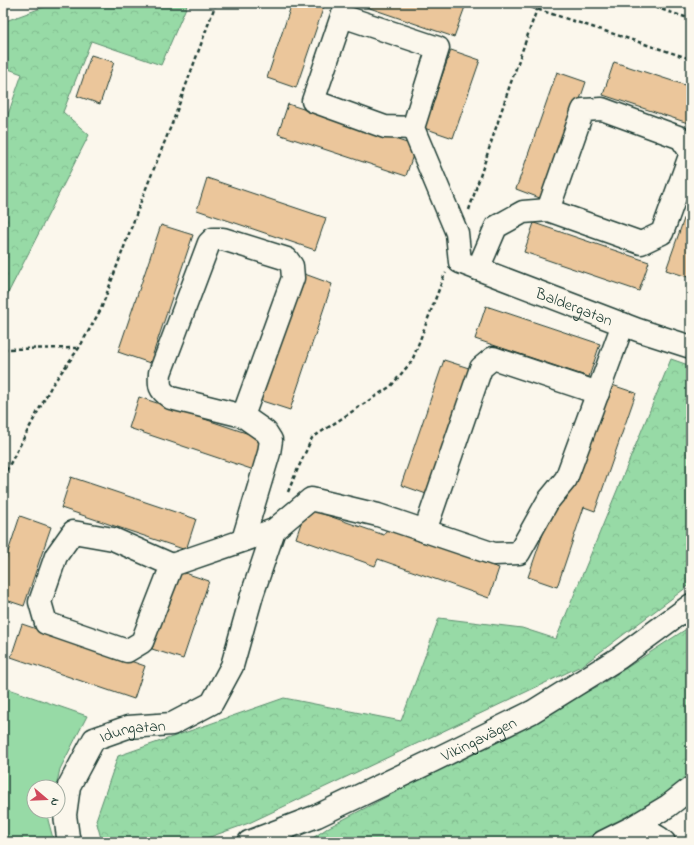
<svg xmlns="http://www.w3.org/2000/svg" width="694" height="845" font-family="'Indie Flower',sans-serif">
<style>
.grass{fill:#97daa6;stroke:#5b8c6d}
.forest{fill:url(#forest-crowns);stroke:#5b8c6d}
.building{fill:#ebc69b;stroke:#1f3d34}
.lines{fill:none;stroke-linecap:round;stroke-linejoin:round}
.minor-casing{stroke:#1f3d34;stroke-width:25}
.path{stroke:#1f3d34;stroke-width:2.5;stroke-dasharray:4 3;stroke-linecap:butt}
.minor{stroke:#fbf7ec;stroke-width:22}
.labels{text-anchor:middle;stroke-width:3;stroke-linejoin:round;paint-order:stroke}
.street-label{font-size:16px;fill:#1f3d34;stroke:#fbf7ec}
</style>
<defs>
<pattern id="forest-crowns" width="20" height="18" patternUnits="userSpaceOnUse"><rect width="20" height="18" fill="#97daa6"/><path d="M2 6a3 3 0 1 1 6 0M12 15a3 3 0 1 1 6 0" fill="none" stroke="#82bc90"/></pattern>
</defs>
<rect width="100%" height="100%" fill="#fbf7ec"/>
<filter id="ink" filterUnits="userSpaceOnUse"><feTurbulence type="fractalNoise" baseFrequency=".025" numOctaves="2"/><feDisplacementMap in="SourceGraphic" scale="8" xChannelSelector="R" yChannelSelector="G"/><feConvolveMatrix kernelMatrix="1 2 1 2 8 2 1 2 1" color-interpolation-filters="sRGB"/></filter>
<g filter="url(#ink)">
<path class="grass" d="M3 687 87 716 60 769 56 787H34V811H50L48 820 54 842H3Z"/>
<path class="forest" d="M55 3H188L161 65 91 41 63 112 89 135 3 303V129L22 74 3 67V22Z
M671 359 691 366V584L583 665 249 823 196 842H102L96 820 118 756 284 698 401 721 439 618 522 628 556 639Z
M691 626V777L655 803 579 842H307L329 827 600 685Z"/>
<path class="building" d="M292 3H315L324 6 296 88 267 78Z
M355 3H463L466 4 454 37Z
M451 50 480 60 453 138 424 128Z
M91 55 114 62 100 104 77 96Z
M614 62 691 87V124L603 95Z
M557 72 586 82 545 200 516 189Z
M288 104 416 146 406 176 278 134Z
M207 178 326 218 315 250 197 210Z
M691 199V278L666 270Z
M534 223 649 262 639 291 524 252Z
M161 225 193 235 150 363 118 352Z
M302 273 332 284 290 410 259 400Z
M486 306 600 344 589 377 475 339Z
M444 360 475 370 432 496 401 485Z
M606 383 636 393 595 511 584 507 557 587 528 577 556 496 566 500Z
M139 397 264 439 254 470 129 428Z
M71 477 196 519 186 550 61 508Z
M306 508 384 535 387 529 499 568 489 598 378 559 375 566 296 538Z
M20 516 51 527 24 606 3 599V567Z
M179 571 209 581 183 659 152 649Z
M22 624 145 666 134 699 11 657Z"/>
<g class="lines">
<g class="minor-casing">
<g id="minor">
<path id="s1" d="M413 128 438 48 342 16 313 101 385 127 413 128 457 233 460 262 638 330 691 347"/>
<path d="M548 210 583 110 602 109 681 138 691 153"/>
<path d="M478 269 496 227 523 212 548 210 641 243 662 233 691 153"/>
<path d="M243 416 293 278 292 266 287 259 223 239H213L209 243 160 373C159 386 159 390 171 398L243 416 266 432 271 440 269 453 243 540"/>
<path d="M425 531 481 368 493 358 598 393"/>
<path d="M172 565 142 642 127 651 46 623 40 602 56 556 73 532 113 539 172 565 274 530 311 499 378 515 494 554 519 553 548 501 566 479 623 324"/>
<path id="s2" d="M70 842 68 837 65 815 69 786 94 739 128 727 172 724 212 703 232 666 252 595 274 530"/>
<path id="s3" d="M249 842 317 816 432 761 532 712 619 658 691 605"/>
<path d="M603 842 633 827 668 806 691 788"/>
<path d="M625 842C636 829 653 830 664 842"/>
</g>
</g>
<path class="path" d="M518 3 691 59
M642 3 691 19
M688 58 691 51
M469 210 509 88 537 9
M3 349 78 348
M3 477 52 385 79 348 101 309 143 196 173 121 216 3
M288 492 295 475 312 438 391 386 412 361 444 276 446 273"/>
<use href="#minor" class="minor"/>
</g>
</g>
<g class="labels">
<g class="street-label">
<text dy="6" stroke="none"><textPath href="#s1" startOffset="645">Baldergatan</textPath></text>
<text dy="6" stroke="none"><textPath href="#s2" startOffset="150">Idungatan</textPath></text>
<text dy="6" stroke="none"><textPath href="#s3" startOffset="252">Vikingavägen</textPath></text>
</g>
</g>
<rect width="694" height="845" fill="none" stroke="#fbf7ec" stroke-width="16"/>
<rect x="8" y="8" width="678" height="829" fill="none" stroke="#1f3d34" stroke-width="1.5" filter="url(#ink)"/>
<g transform="translate(46 799) rotate(109)"><circle r="19" fill="#fbf7ec" stroke="#a3ada2"/>
<path d="M0-3L7 15L0 10L-7 15Z" fill="#d1495b"/>
<text y="-6" font-size="11" font-weight="bold" text-anchor="middle" fill="#1f3d34">N</text>
</g>
</svg>
